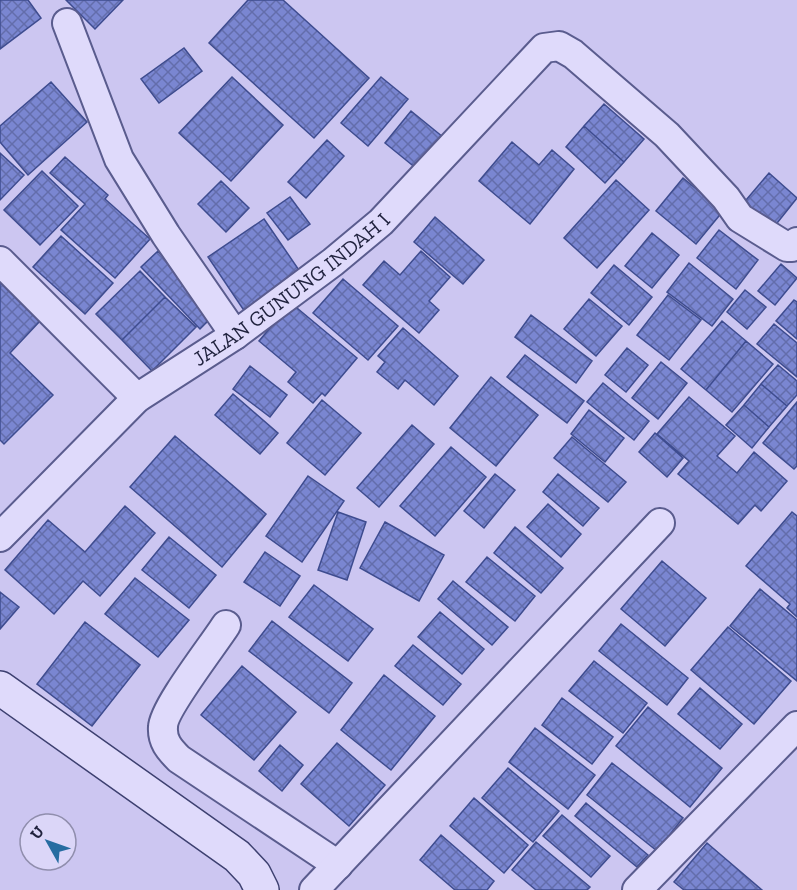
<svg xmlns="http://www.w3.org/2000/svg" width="797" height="890" font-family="'Zilla Slab',serif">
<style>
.building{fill:url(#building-cross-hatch);stroke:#3e4c8f;stroke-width:1.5}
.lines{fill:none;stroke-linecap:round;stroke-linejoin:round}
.street-casing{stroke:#5a5c8e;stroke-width:32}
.secondary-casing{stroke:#3d4070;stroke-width:36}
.street{stroke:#dfdafb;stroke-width:28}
.secondary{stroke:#dfdafb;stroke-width:33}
.labels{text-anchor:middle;stroke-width:6;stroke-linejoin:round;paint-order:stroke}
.street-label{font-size:21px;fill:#1f213d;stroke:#dbd6f8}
</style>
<defs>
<pattern id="building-cross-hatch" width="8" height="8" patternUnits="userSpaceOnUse" patternTransform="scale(1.5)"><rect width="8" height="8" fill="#7a86d1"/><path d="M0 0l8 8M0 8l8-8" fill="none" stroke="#636dab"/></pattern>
</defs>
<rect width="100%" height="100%" fill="#ccc6f1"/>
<path class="building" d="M0 0H28L41 18 0 49Z
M66 0H123L95 29Z
M248 0H283L369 78 314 138 209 43Z
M184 48 202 71 159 103 141 79Z
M232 77 283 125 231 181 179 133Z
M381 77 408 99 368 146 341 123Z
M51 82 87 122 28 175 0 142V126Z
M604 104 644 139 624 162 584 126Z
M411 111 443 137 417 169 385 143Z
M584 126 624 162 605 183 566 147Z
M327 140 344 156 306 198 288 182Z
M512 142 539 165 552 150 574 169 530 224 479 181Z
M0 153 24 175 0 200Z
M65 157 108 195 105 199 150 239 115 278 61 230 85 204 50 173Z
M42 171 78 206 40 245 4 210Z
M769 173 797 198 770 232 741 206Z
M683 178 723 211 696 244 656 211Z
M616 180 649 210 597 268 564 238Z
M221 181 249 208 226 232 198 204Z
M290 197 310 224 288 240 267 213Z
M435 217 484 260 463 284 414 242Z
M264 219 303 276 247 315 208 257Z
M719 230 758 260 736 289 697 258Z
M652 233 679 255 652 288 625 266Z
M61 236 113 283 85 314 33 267Z
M158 251 217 312 200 329 141 267Z
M421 251 450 277 429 301 439 310 419 333 363 285 384 261 400 275Z
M689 263 733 299 712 326 667 292Z
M781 264 797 278 775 305 758 291Z
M614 265 652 297 629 325 591 293Z
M140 271 165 297 122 340 96 314Z
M343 279 398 326 368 360 313 313Z
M0 282 40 321 10 353 53 395 4 444 0 440Z
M745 290 766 307 747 329 727 312Z
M668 295 701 320 669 360 637 335Z
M165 297 196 327 152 371 122 340Z
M589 299 622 326 596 356 564 329Z
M794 300 797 302V339L776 321Z
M291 303 357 358 325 396 322 393 313 403 288 382 296 372 259 341Z
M531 315 592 361 576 383 515 337Z
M722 321 746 341 706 390 681 369Z
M774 324 797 343V377L757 344Z
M403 328 458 376 434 405 405 380 398 389 377 372 385 362 378 356Z
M746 341 773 364 732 412 706 390Z
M627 348 648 365 626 392 605 375Z
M525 355 584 401 567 423 507 377Z
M661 362 687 383 658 419 632 398Z
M778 365 797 381V395L787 406 761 384Z
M250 366 287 395 270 417 233 389Z
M491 377 538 415 496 466 450 428Z
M603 383 649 421 634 440 587 402Z
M761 384 787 406 769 427 744 405Z
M233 394 278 433 260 454 215 415Z
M689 397 735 436 717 456 737 473 754 452 787 481 761 511 755 505 738 524 678 474 689 461 657 434Z
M322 400 361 433 325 475 287 443Z
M797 402V466L794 469 763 443Z
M744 405 769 427 752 448 726 425Z
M589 410 624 438 605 462 571 434Z
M412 425 434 444 379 507 357 488Z
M655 433 683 458 667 477 639 452Z
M175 436 266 514 222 567 130 487Z
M572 437 626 482 608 502 554 458Z
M451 447 486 477 435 536 400 506Z
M495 474 515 490 484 528 464 511Z
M558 474 599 508 583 526 543 492Z
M308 476 344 501 302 562 266 536Z
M548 504 581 534 561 557 527 527Z
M125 506 155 533 100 596 83 581 54 614 5 570 48 520 85 552Z
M338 512 366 522 347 580 318 570Z
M792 512 797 516V617L787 608 790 604 746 566Z
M385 522 444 555 419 601 360 568Z
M515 527 563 568 541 593 494 553Z
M169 537 216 575 189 608 142 570Z
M265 552 300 576 280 606 244 582Z
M487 557 535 596 515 621 466 582Z
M662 561 706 598 665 646 621 609Z
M135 578 189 620 158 657 105 614Z
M453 581 508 627 492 645 438 599Z
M314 585 373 629 348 661 289 617Z
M760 589 797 620V681L730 626Z
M0 592 19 607 0 629Z
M440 612 484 649 462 674 418 637Z
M272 621 352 683 329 713 249 651Z
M85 622 140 665 92 726 37 684Z
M621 624 688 678 667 705 599 651Z
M728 627 791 681 754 724 691 670Z
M413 645 461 684 443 705 395 666Z
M594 661 647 703 623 733 569 691Z
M242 666 296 712 254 760 201 715Z
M384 675 435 716 391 770 341 730Z
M700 688 742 724 720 749 678 714Z
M562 698 613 737 592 764 542 725Z
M648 707 722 768 690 807 616 746Z
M535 728 595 775 568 809 509 762Z
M337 743 385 785 349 826 301 784Z
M280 745 303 765 282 791 259 771Z
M612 763 683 818 657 851 587 795Z
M508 768 559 811 533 842 482 798Z
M474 798 528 845 504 873 450 826Z
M586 803 648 855 637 867 575 816Z
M562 815 610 856 591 877 543 836Z
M441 835 494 881 487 890H455L420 860Z
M536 842 590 887 587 890H536L512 870Z
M707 843 762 890H684L674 882Z"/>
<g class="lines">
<g class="street-casing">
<g id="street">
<path d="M67 23 119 159 166 235 235 335"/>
<path d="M0 261 137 398"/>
<path id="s1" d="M0 537 137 398 235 335 333 262 381 222 544 48 559 46 573 54 667 135 726 198 740 218 787 247H792L797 242"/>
<path d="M226 625C214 644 163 709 163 727 162 741 169 749 179 759L338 865"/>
<path d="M314 890 660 523"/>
<path d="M637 890 797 726"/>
</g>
</g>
<g class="secondary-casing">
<path id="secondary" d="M0 688 237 856 254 874 262 890"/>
</g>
<use href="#street" class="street"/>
<use href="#secondary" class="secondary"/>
</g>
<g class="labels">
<g class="street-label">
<text dy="7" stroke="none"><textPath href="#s1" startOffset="384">JALAN GUNUNG INDAH I</textPath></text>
</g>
</g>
<g transform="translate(48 842) rotate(310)"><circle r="28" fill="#dbd6f8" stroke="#908ead" stroke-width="1.5"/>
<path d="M0-4.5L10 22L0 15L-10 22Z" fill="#266ca1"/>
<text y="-9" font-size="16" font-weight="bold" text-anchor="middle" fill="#1f213d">U</text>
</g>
</svg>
